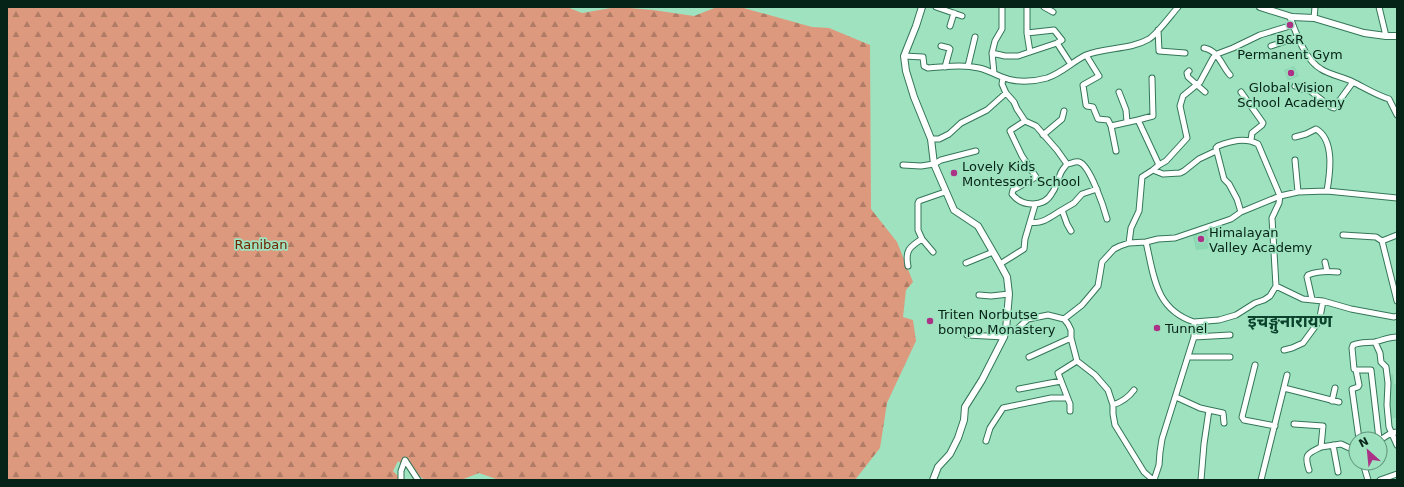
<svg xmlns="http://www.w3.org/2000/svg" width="1404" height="487" font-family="'DejaVu Sans','Noto Sans Devanagari',sans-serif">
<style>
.built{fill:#8bd8b2}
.forest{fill:url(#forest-firs)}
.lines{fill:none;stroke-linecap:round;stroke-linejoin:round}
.minor-casing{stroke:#337658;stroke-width:7}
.tertiary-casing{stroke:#337658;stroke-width:8}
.minor{stroke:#fff;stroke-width:5}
.tertiary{stroke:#fff;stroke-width:6}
.poi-dot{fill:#ab3287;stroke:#9ee2bf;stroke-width:1.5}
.labels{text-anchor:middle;stroke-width:3.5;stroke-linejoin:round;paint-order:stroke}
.poi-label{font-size:13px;fill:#062317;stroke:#9ee2bf;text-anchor:start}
.park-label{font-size:13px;fill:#6e2500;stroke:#9ee2bf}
.district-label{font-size:17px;font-weight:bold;fill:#0b422c;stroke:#9ee2bf}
</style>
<defs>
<pattern id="forest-firs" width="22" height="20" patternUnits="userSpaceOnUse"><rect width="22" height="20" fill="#dd997e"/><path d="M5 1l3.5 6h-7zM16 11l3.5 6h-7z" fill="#b17c66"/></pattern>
</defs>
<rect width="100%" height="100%" fill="#9ee2bf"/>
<path class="built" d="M1294 66 1299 76 1288 81 1284 70Z
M1206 229 1210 245 1207 249 1196 250 1192 232Z
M1393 374 1394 384 1397 385V418H1389L1387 376Z"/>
<path class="forest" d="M7 7H567L582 13 617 7 653 10 694 16 717 7H740L812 27 829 28 870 45 871 209 897 242 913 282 906 290 903 317 913 320 916 341 887 403 880 448 855 480H499L479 473 461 480H425L398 461 393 471 402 480H7Z"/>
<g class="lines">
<g class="minor-casing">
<path id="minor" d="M936 7 962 16
M1027 7V33L1030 52
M1044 7 1053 12
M1379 7 1386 36
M1290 17C1296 33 1305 60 1321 69 1330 75 1343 77 1353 82 1365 88 1376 95 1389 99L1397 115
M1314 18 1315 7
M950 26 954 13
M1158 30 1159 51 1185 53
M1027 33 1054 30 1062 40 1057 43 1070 63
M941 46 949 48 950 49 945 67
M1271 46 1298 37
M1204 48C1219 51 1221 65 1230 75
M992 53 995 41 1002 29V7
M1086 55C1106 47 1130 50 1149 39 1157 34 1171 15 1178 7
M904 56 923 57 924 66 928 68C946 67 961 64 979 68 988 70 994 74 1002 77 1015 83 1033 82 1047 78 1062 73 1072 62 1086 55L1099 76 1083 85 1086 105 1087 106 1093 107 1098 119 1108 120 1111 126 1116 151
M968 66 975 37
M1189 71 1187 73 1188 77 1205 92
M994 73 992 53 1005 56H1018L1057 43
M1003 78 1002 84 1006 93 1014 102 1017 109 1025 121 1036 126 1057 150 1067 164
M1295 86 1302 89 1309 90 1331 107 1334 108 1353 82
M1119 92 1126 110 1127 122
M1241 92 1263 123 1262 125 1252 133 1251 140
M1138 120 1153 116 1152 78
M1025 121 1011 130 1010 131 1022 156 1036 177 1013 190 1012 194C1022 207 1044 208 1052 193 1056 188 1057 181 1060 175 1061 171 1064 168 1067 164 1070 164 1075 161 1079 162 1090 165 1104 208 1107 219
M1111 126 1138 120 1159 165
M1043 135 1062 119 1064 111
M1295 137 1306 134 1316 129C1335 140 1330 173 1327 191
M931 139H939L949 134 961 123 987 110 1006 93
M1295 160 1298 192
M903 165 921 166 934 164 941 160 976 151
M1153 170 1159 165 1166 161 1187 138 1180 106 1183 96 1200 82 1213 58 1217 54 1233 48 1260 35 1293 25
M1031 222C1042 225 1053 215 1062 210
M1071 231 1067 224 1062 210 1074 203 1082 194 1097 189
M1343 235 1376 237 1382 241
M1397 235 1382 241 1397 301
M1146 242C1154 276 1155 309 1194 322V337L1162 439 1160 452 1159 465 1154 480
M1129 243 1131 228 1139 211 1142 177 1153 170 1163 174 1180 173 1184 171 1199 159 1216 151
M933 252 922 239 918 230V203L919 201 945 192
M1325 262 1327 271
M966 263 993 252
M1000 264 1024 249 1025 239 1035 205
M908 266C905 251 909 247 922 239
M1276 286 1303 299 1323 301 1351 309 1394 317 1397 316
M979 295 991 296 1009 294
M1312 299 1307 277 1308 275C1318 271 1328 271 1338 272
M1064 319 1082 305 1098 286 1102 262 1114 249 1120 246 1129 243 1146 242 1158 239 1175 238 1231 219 1241 212 1280 196 1298 192 1327 191 1397 198
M1194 322 1219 320 1236 315 1255 303 1264 300 1270 296 1276 286 1272 218 1279 203 1280 196 1258 144C1245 137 1231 141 1218 146L1216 148 1224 179 1229 184 1237 199 1241 212
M1006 330H1016L1028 319 1048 315 1064 319 1068 324 1071 330V338L1077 361 1095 375 1108 390 1113 405V414L1115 425 1144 472 1153 480
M967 335 1004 337
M1194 337 1230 335
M1375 342 1380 353 1381 362 1386 367 1388 383 1387 405 1389 427 1397 445
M1284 350 1292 348 1303 343 1317 324 1320 317 1323 301
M1029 357 1071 338
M1188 357H1230
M1255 365 1242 417 1244 420 1275 426
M1356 370 1359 385 1358 387 1352 389 1359 439
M1284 388 1339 402
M1019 389 1061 381
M1176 397 1200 408 1209 410 1204 444 1201 480
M1332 401 1335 388
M1113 405C1122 402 1128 398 1134 390
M1209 410 1223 413 1224 423
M1070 411V404L1058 373 1077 361
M1294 424 1323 426 1321 447 1341 444 1356 451
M1379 439 1371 370H1356L1354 369 1352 348 1353 345C1360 342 1367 343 1375 342 1383 340 1389 337 1397 337
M1380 440 1391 433 1397 432
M986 441 990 428 1003 408 1051 398H1067
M1333 445 1338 472
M1363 463 1368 480
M1309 470C1304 454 1307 454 1321 447
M401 480V471L405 460 418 480
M1261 480 1287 375
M1380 480 1397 474"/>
</g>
<g class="tertiary-casing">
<path id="tertiary" d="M922 7 916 26 904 56 906 71 914 97 931 139 934 164 954 210 978 226 1000 264 1007 277 1009 294 1006 330 1004 337 982 380 965 407 964 420 958 438 950 454 938 467 933 480
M1260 7 1292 17 1314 18 1364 33 1386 36H1397"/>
</g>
<use href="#minor" class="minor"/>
<use href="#tertiary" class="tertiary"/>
</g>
<g class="poi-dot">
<circle cx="1290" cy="25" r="4"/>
<circle cx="1291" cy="73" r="4"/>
<circle cx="954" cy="173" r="4"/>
<circle cx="1201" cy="239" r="4"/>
<circle cx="930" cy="321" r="4"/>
<circle cx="1157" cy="328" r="4"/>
</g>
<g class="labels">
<g class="poi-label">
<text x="1290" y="44" text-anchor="middle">B&amp;R<tspan x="1290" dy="15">Permanent Gym</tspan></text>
<text x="1291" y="92" text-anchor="middle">Global Vision<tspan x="1291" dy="15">School Academy</tspan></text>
<text x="962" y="171">Lovely Kids<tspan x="962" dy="15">Montessori School</tspan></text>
<text x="1209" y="237">Himalayan<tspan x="1209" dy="15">Valley Academy</tspan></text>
<text x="938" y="319">Triten Norbutse<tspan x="938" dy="15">bompo Monastery</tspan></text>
<text x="1165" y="333">Tunnel</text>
</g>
<g class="park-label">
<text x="261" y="249">Raniban</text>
</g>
<g class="district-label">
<text x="1290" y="327">इचङ्गुनारायण</text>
</g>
</g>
<rect width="1404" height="487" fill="none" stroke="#062317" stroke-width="16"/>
<g transform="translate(1368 451) rotate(333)"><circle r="19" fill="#9ee2bf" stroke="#61967c"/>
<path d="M0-3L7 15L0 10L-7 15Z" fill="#ab3287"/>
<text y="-6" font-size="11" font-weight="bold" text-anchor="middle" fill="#062317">N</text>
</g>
</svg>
